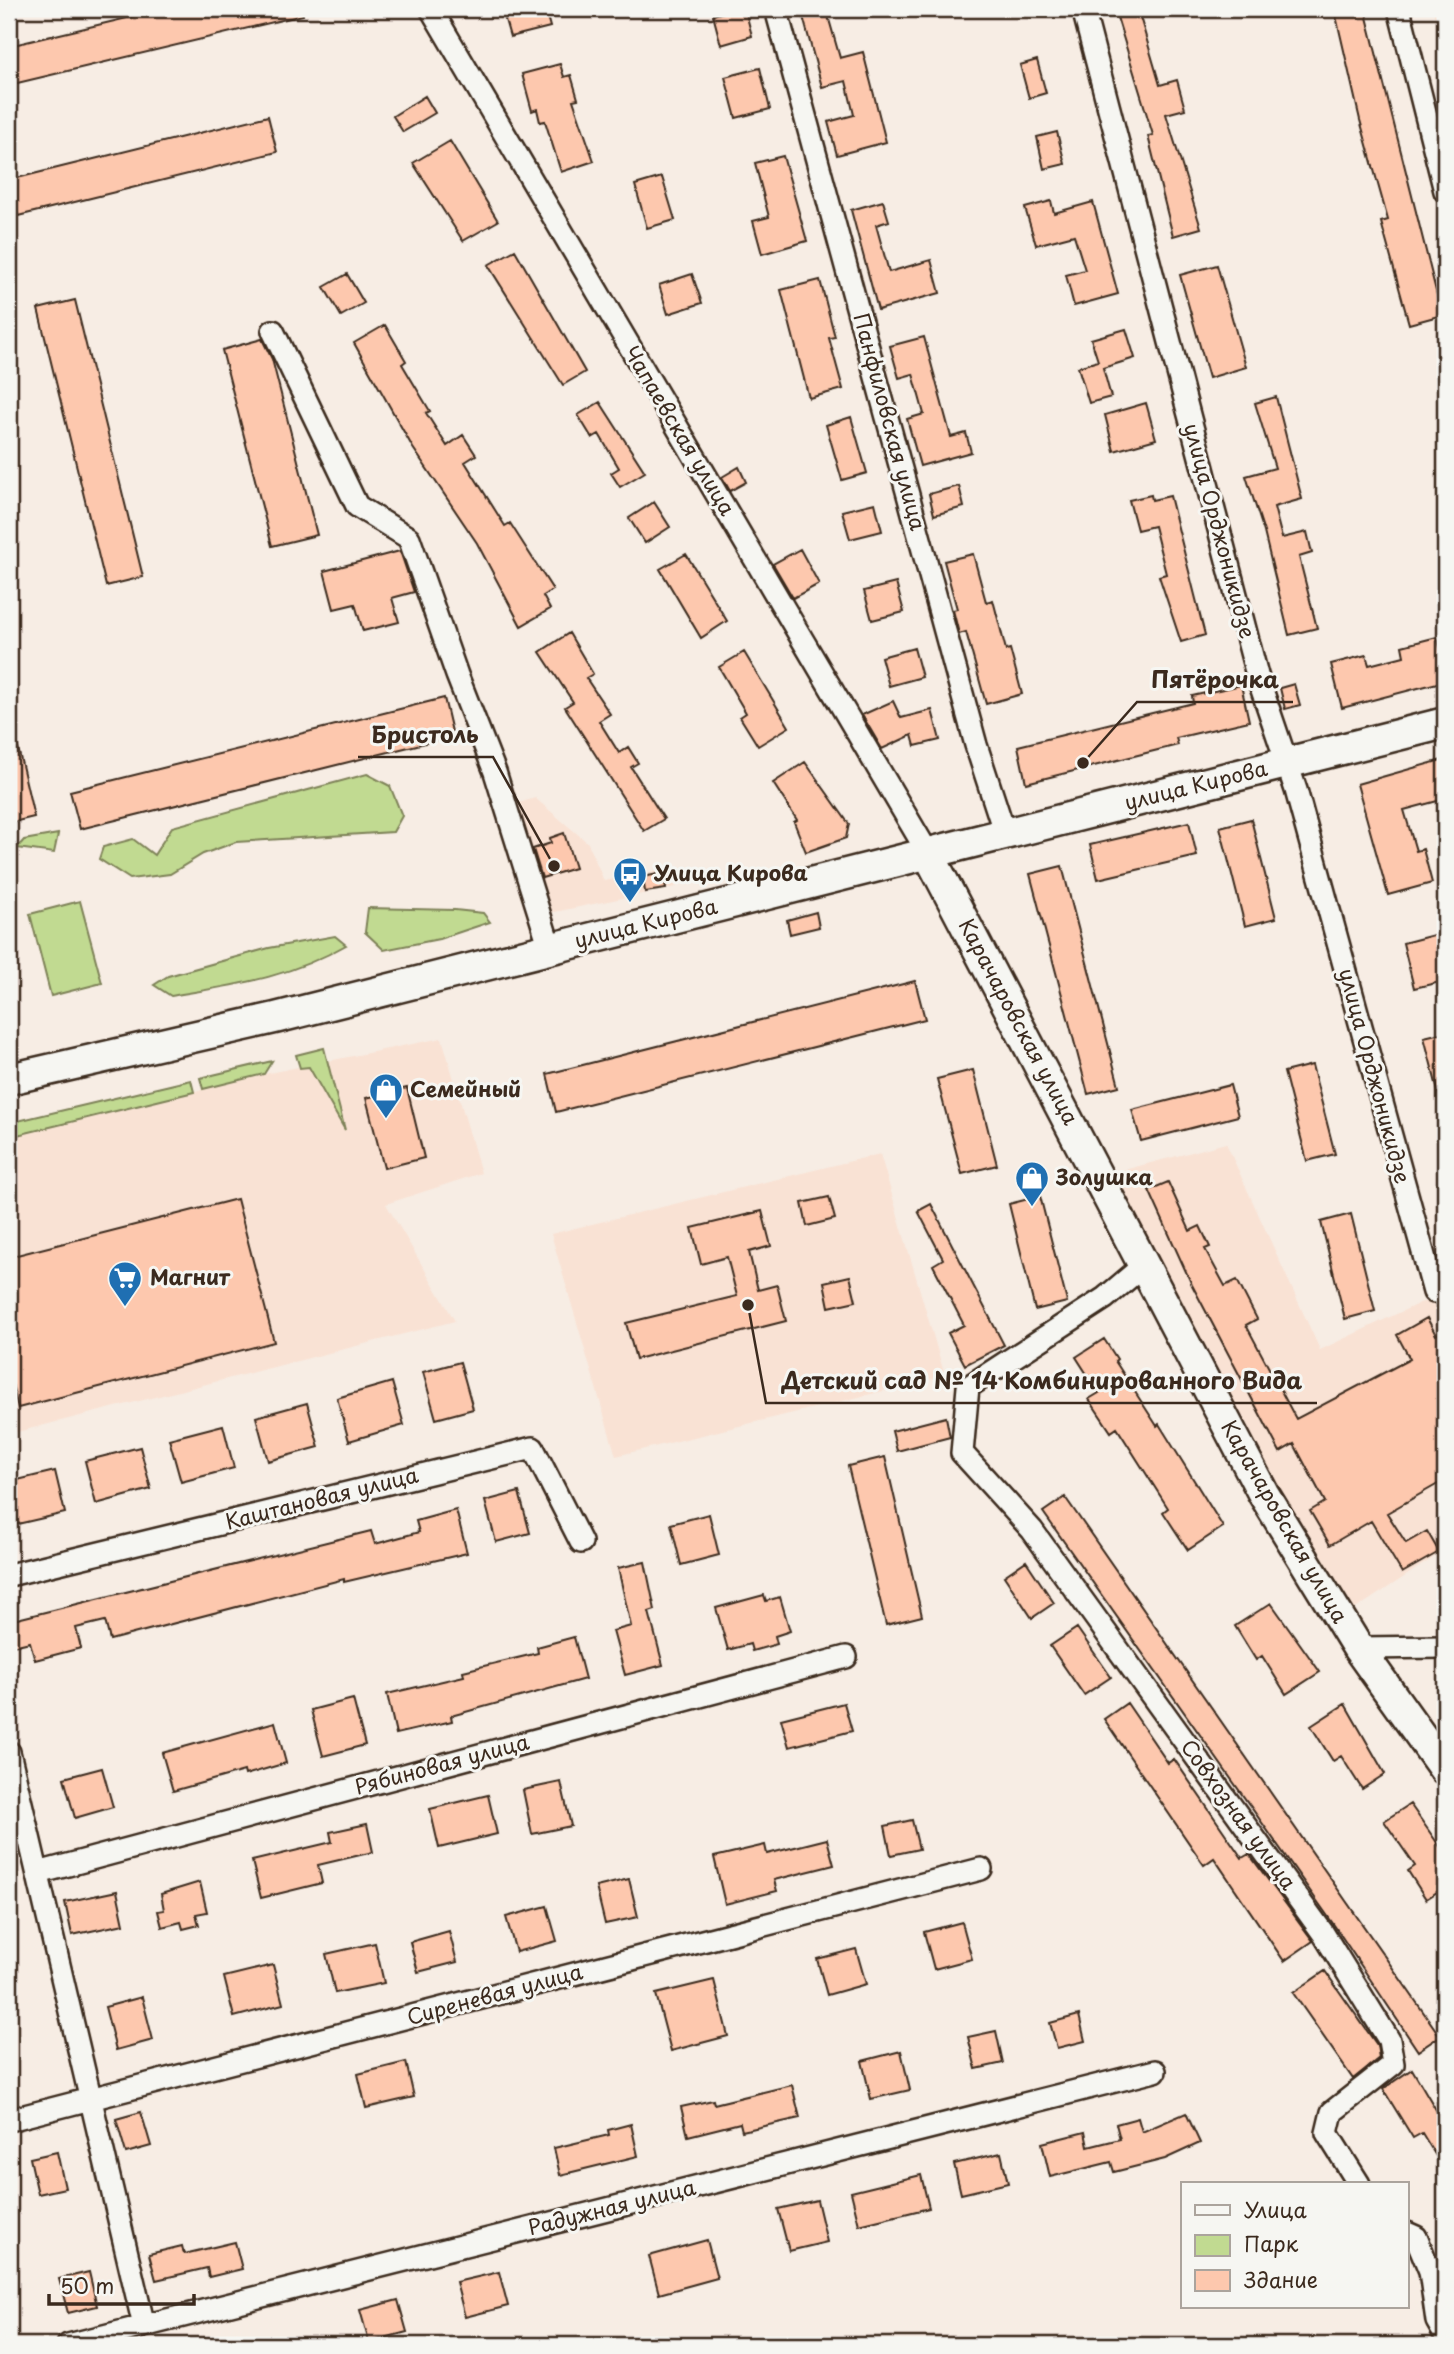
<svg xmlns="http://www.w3.org/2000/svg" width="1454" height="2354" font-family="'Playpen Sans',sans-serif">
<style>
.built{fill:#f9e2d4}
.green{fill:#c1da91;stroke:#7e8258;stroke-width:2}
.building{fill:#fdc8ae;stroke:#3b2a1e;stroke-width:2}
.lines{fill:none;stroke-linecap:round;stroke-linejoin:round}
.street-casing{stroke:#3b2a1e;stroke-width:26}
.secondary-casing{stroke:#3b2a1e;stroke-width:35}
.street{stroke:#f6f6f2;stroke-width:21}
.secondary{stroke:#f6f6f2;stroke-width:30}
.labels{text-anchor:middle;stroke-width:6;stroke-linejoin:round;paint-order:stroke}
.street-label{font-size:21px;fill:#3b2a1e;stroke:#f6f6f2}
.poi-label{font-size:21px;font-weight:bold;fill:#3b2a1e;stroke:#f6f6f2;text-anchor:start}
.leader{fill:none;stroke:#3b2a1e;stroke-width:2.5}
.callout-dot{fill:#3b2a1e;stroke:#f6f6f2;stroke-width:2.5}
.callout-label{font-size:23px;text-anchor:middle;font-weight:bold;fill:#3b2a1e;stroke:#f6f6f2;stroke-width:6;stroke-linejoin:round;paint-order:stroke}
</style>
<rect width="100%" height="100%" fill="#f7ede4"/>
<filter id="ink" filterUnits="userSpaceOnUse"><feTurbulence type="fractalNoise" baseFrequency=".0143" numOctaves="2"/><feDisplacementMap in="SourceGraphic" scale="14" xChannelSelector="R" yChannelSelector="G"/><feConvolveMatrix kernelMatrix="1 2 1 2 8 2 1 2 1" color-interpolation-filters="sRGB"/></filter>
<g filter="url(#ink)">
<path class="built" d="M1433 9H1445V62Z
M535 798 588 843 604 881 663 869 676 887 545 914 512 805Z
M442 1038 481 1173 386 1204 455 1321 9 1434V1137L264 1074Z
M1226 1143 1320 1350 1422 1302 1445 1301V1550L1348 1614 1319 1574 1109 1174Z
M880 1154 945 1376 616 1456 551 1234Z"/>
<path class="green" d="M367 774 390 786 402 816 393 832 236 842 203 854 170 874 130 879 99 859 103 847 133 839 154 855 172 827Z
M58 834 54 853 17 848 24 840Z
M80 901 102 983 51 996 30 914Z
M368 908 455 910 483 913 490 922 439 939 384 950 365 932Z
M335 936 346 945C289 978 235 985 171 996L154 985 168 976 269 948Z
M324 1048 345 1130 309 1067 300 1068 296 1055Z
M272 1061 264 1074 203 1089 200 1078Z
M191 1080 194 1092 9 1137V1123Z"/>
<path class="building" d="M165 9H302L303 15 9 85V46Z
M502 9H545L550 27 510 37Z
M735 9H745L752 36 721 45 713 15Z
M801 9H826L840 58 863 52 886 142 837 155 828 122 854 115 846 81 822 87Z
M1337 9H1365L1442 315 1409 324 1381 222 1388 220 1360 120 1336 16 1339 15Z
M1138 10 1160 85 1177 80 1185 109 1166 114 1201 228 1173 236 1148 136 1153 135 1117 17Z
M1037 60 1046 93 1029 98 1020 65Z
M560 64 564 77 571 75 578 99 573 100 594 161 561 172 545 121 540 122 537 109 532 111 522 74Z
M760 68 770 109 736 118 725 77Z
M425 96 435 113 403 132 393 116Z
M268 116 277 152 18 216 9 180Z
M1057 132 1065 164 1044 169 1037 137Z
M450 141 498 221 463 241 413 163Z
M783 156 807 241 762 254 753 221 769 217 755 163Z
M662 177 675 220 647 228 635 185Z
M883 201 889 221 876 225 889 272 931 260 940 293 878 310 851 210Z
M1051 201 1054 213 1093 202 1118 294 1074 306 1066 275 1085 270 1074 235 1036 245 1025 208Z
M515 250 585 372 563 385 488 265Z
M1217 265 1246 367 1209 378 1180 275Z
M347 274 364 303 341 316 324 287Z
M692 274 702 303 668 314 659 285Z
M820 280 835 337 829 338 843 389 809 398 781 290Z
M75 300 143 577 106 586 38 309Z
M385 325 406 361 402 364 430 411 426 413 447 446 463 435 476 455 465 462 505 526 510 523 553 590 543 596 550 609 521 626 477 543 413 448 354 343Z
M1126 329 1135 358 1103 368 1111 397 1089 403 1078 367 1098 361 1091 339Z
M924 337 951 437 966 433 971 452 920 466 907 419 924 414 913 374 899 378 890 346Z
M262 339 272 359 317 535 272 546 222 350Z
M1276 397 1302 499 1274 507 1282 538 1307 532 1312 553 1299 557 1317 628 1289 635 1264 532 1246 476 1275 468 1255 403Z
M600 402 645 472 620 487 611 473 619 468 599 434 592 438 578 415Z
M1146 403 1156 439 1114 451 1105 415Z
M851 417 867 473 842 480 826 425Z
M739 467 746 482 730 491 722 477Z
M959 486 964 507 934 515 929 494Z
M1151 495 1152 500 1170 496 1205 635 1181 642 1159 576 1166 574 1154 526 1137 530 1129 500Z
M654 502 670 527 645 543 629 518Z
M875 503 882 531 850 539 842 511Z
M800 549 819 584 793 598 773 564Z
M400 551 414 592 392 598 399 622 363 631 355 604 334 609 324 571Z
M686 554 727 621 701 638 660 569Z
M973 554 986 602 993 600 1006 650 1010 649 1022 694 986 704 966 632 959 634 953 610 957 609 944 561Z
M896 583 904 612 872 620 864 591Z
M569 633 593 674 586 678 610 714 599 721 619 753 628 747 638 763 631 767 664 819 644 831 565 707 573 702 540 652Z
M1437 637 1445 667V681L1342 708 1331 664 1366 655 1369 665 1404 656 1402 646Z
M914 648 922 677 889 686 881 657Z
M744 652 789 727 758 746 740 717 746 713 719 667Z
M1294 684 1300 705 1285 709 1280 688Z
M1241 685 1249 721 1176 738 1178 745 1026 783 1018 746 1193 703 1192 696Z
M444 698 453 736 80 829 70 791Z
M893 701 901 718 932 710 940 740 915 746 912 735 882 749 862 715Z
M15 735 34 817 9 823V736Z
M1445 759V799L1404 810 1416 851 1423 849 1432 883 1388 895 1357 784Z
M805 762 849 824 846 838 806 852 794 822 797 820 773 783Z
M1251 819 1276 918 1245 926 1220 827Z
M1189 822 1197 856 1098 879 1090 845Z
M564 833 575 868 542 878 533 849 551 843 550 838Z
M1062 866 1119 1086 1088 1094 1030 874Z
M663 873 666 889 645 892 643 877Z
M816 912 819 927 790 934 787 920Z
M1445 932V981L1414 988 1403 943Z
M915 981 925 1019 556 1112 547 1074Z
M1445 1032V1098L1440 1099 1424 1037Z
M1312 1065 1335 1154 1307 1161 1284 1072Z
M973 1070 997 1165 962 1174 937 1079Z
M1230 1085 1238 1116 1141 1141 1132 1110Z
M407 1088 424 1158 384 1168 366 1098Z
M1168 1182 1190 1231 1200 1226 1210 1247 1205 1249 1225 1286 1237 1280 1257 1319 1246 1325 1296 1419 1410 1359 1397 1335 1427 1318 1436 1335 1445 1330V1480L1387 1513 1406 1543 1427 1531 1439 1552 1402 1573 1371 1521 1330 1545 1310 1511 1325 1502 1294 1444 1280 1452 1192 1285 1149 1190Z
M1040 1196 1067 1302 1035 1310 1009 1204Z
M829 1197 835 1219 807 1226 802 1203Z
M237 1199 274 1342 18 1408 9 1372V1257Z
M931 1204 1004 1345 965 1365 948 1333 964 1325 933 1265 943 1259 918 1211Z
M762 1211 771 1246 749 1252 758 1290 777 1285 786 1321 636 1359 626 1323 737 1296 727 1257 701 1264 692 1228Z
M1351 1214 1375 1311 1345 1319 1321 1222Z
M850 1276 856 1301 829 1307 824 1282Z
M1104 1339 1117 1359 1115 1361 1157 1426 1159 1424 1223 1527 1188 1550 1163 1512 1168 1508 1117 1428 1111 1432 1089 1399 1099 1393 1076 1357Z
M460 1362 473 1409 436 1419 423 1372Z
M392 1382 404 1425 349 1441 337 1398Z
M307 1403 319 1447 268 1461 256 1417Z
M946 1417 950 1437 897 1451 892 1431Z
M223 1425 234 1468 181 1482 169 1439Z
M140 1447 151 1489 96 1504 85 1461Z
M885 1457 922 1616 886 1625 848 1466Z
M55 1471 65 1513 9 1526V1482Z
M519 1492 530 1533 496 1542 485 1501Z
M1065 1497 1440 2036 1418 2051 1334 1925 1043 1512Z
M456 1510 467 1553 344 1582V1579L110 1640 105 1621 76 1628 81 1648 35 1660 30 1642 13 1646 9 1621 371 1531 375 1544 419 1532 416 1521Z
M709 1514 719 1555 681 1565 671 1524Z
M1026 1561 1054 1603 1032 1618 1004 1576Z
M645 1562 655 1610 649 1612 663 1665 625 1675 613 1631 631 1626 618 1568Z
M764 1595 766 1601 780 1597 790 1631 775 1636 777 1644 752 1651 750 1644 728 1650 716 1608Z
M1271 1603 1320 1672 1286 1694 1262 1656 1256 1660 1235 1626Z
M1077 1628 1111 1677 1084 1695 1050 1646Z
M574 1637 585 1679 451 1716 452 1721 396 1734 387 1694 464 1676 463 1671 538 1653 537 1647Z
M353 1699 365 1745 323 1756 311 1710Z
M844 1703 852 1731 789 1747 781 1719Z
M1127 1703 1168 1763 1174 1759 1242 1858 1249 1854 1313 1941 1284 1961 1214 1858 1204 1865 1104 1719Z
M1345 1704 1385 1774 1362 1789 1341 1756 1333 1761 1311 1726Z
M275 1722 286 1763 245 1775 244 1771 173 1791 162 1753Z
M102 1768 113 1807 75 1818 64 1778Z
M561 1782 571 1826 532 1834 523 1790Z
M488 1795 497 1834 439 1848 430 1809Z
M1410 1804 1445 1854V1887L1426 1899 1408 1871 1415 1866 1384 1821Z
M912 1820 919 1849 891 1855 885 1826Z
M367 1824 373 1852 318 1865 322 1883 261 1898 252 1861 332 1842 330 1832Z
M827 1839 834 1865 774 1880 777 1891 725 1904 714 1857 765 1845 767 1854Z
M629 1879 638 1917 605 1924 596 1887Z
M200 1882 207 1912 196 1914 199 1925 183 1929 181 1922 162 1927 158 1911 164 1910 161 1894Z
M117 1891 124 1924 72 1935 65 1902Z
M547 1906 557 1941 516 1952 506 1917Z
M962 1922 972 1959 934 1969 924 1932Z
M449 1931 457 1962 418 1972 410 1942Z
M375 1943 384 1983 335 1993 326 1954Z
M856 1949 866 1984 827 1995 817 1959Z
M273 1965 283 2004 234 2017 224 1977Z
M1325 1971 1377 2045 1379 2058 1353 2079 1293 1993Z
M714 1980 728 2036 671 2051 656 1994Z
M142 1997 153 2040 116 2050 105 2007Z
M1079 2015 1085 2041 1057 2048 1050 2023Z
M996 2031 1003 2063 976 2069 968 2037Z
M901 2051 910 2090 871 2099 862 2061Z
M406 2062 414 2097 366 2108 358 2074Z
M1412 2069 1445 2125V2171L1422 2133 1413 2138 1383 2089Z
M792 2085 800 2118 742 2131 740 2123 688 2136 681 2107 713 2100 714 2104Z
M141 2112 151 2146 126 2153 116 2119Z
M1186 2113 1200 2143 1165 2159 1114 2172 1111 2162 1050 2177 1042 2143 1085 2132 1088 2147 1120 2139 1116 2124 1138 2118 1142 2132Z
M631 2124 638 2156 560 2175 554 2148 609 2135 608 2130Z
M57 2152 65 2188 38 2194 30 2158Z
M1001 2153 1008 2183 961 2194 954 2164Z
M921 2175 929 2208 859 2225 851 2192Z
M817 2200 827 2242 789 2251 778 2209Z
M707 2240 717 2278 659 2294 649 2256Z
M235 2242 242 2269 209 2277 207 2268 156 2280 149 2254 182 2246 184 2254Z
M89 2272 97 2306 68 2313 59 2279Z
M499 2272 508 2306 465 2317 456 2282Z
M398 2300 407 2332 369 2342 360 2310Z"/>
<g class="lines">
<g class="street-casing">
<path id="street" d="M431 9 928 853
M776 9 976 745 1005 834
M1083 9 1257 675 1296 790 1434 1292
M1399 9 1445 191
M273 331 357 506 409 538 457 675 495 772 550 948
M1144 1265 1105 1298 968 1387 962 1453 1032 1530 1323 1933 1389 2040 1393 2064 1332 2112 1327 2133 1359 2184
M9 1575 533 1448 581 1542
M1358 1648 1445 1647
M9 1752 144 2326
M38 1873 846 1657
M9 2120 981 1869
M1407 2233 1416 2237 1430 2271 1437 2321 1445 2335
M68 2345 1155 2071"/>
</g>
<g class="secondary-casing">
<path id="secondary" d="M928 853 1263 1493 1358 1648 1445 1770
M9 1079 275 1018 1445 723"/>
</g>
<use href="#street" class="street"/>
<use href="#secondary" class="secondary"/>
</g>
</g>
<defs>
<g id="bus-pin" transform="scale(1.75)"><path d="M0 17L-7.5 6A9.5 9.5 0 1 1 7.5 6Z" fill="#1f6fb2" stroke="#f6f6f2"/><path d="M-5-6H5V4H4V6H2V4H-2V6H-4V4H-5ZM-3.5-4V0h7V-4ZM-3.5 1.2v1.5H-2V1.2ZM2 1.2v1.5H3.5V1.2Z" fill="#fff"/></g>
<g id="shop-pin" transform="scale(1.75)"><path d="M0 17L-7.5 6A9.5 9.5 0 1 1 7.5 6Z" fill="#1f6fb2" stroke="#f6f6f2"/><path d="M-5-2.5h2.3a2.7 3.5 0 0 1 5.4 0H5L5.5 6h-11ZM-1.5-2.5h3a1.5 2.3 0 0 0-3 0Z" fill="#fff"/></g>
<g id="supermarket-pin" transform="scale(1.75)"><path d="M0 17L-7.5 6A9.5 9.5 0 1 1 7.5 6Z" fill="#1f6fb2" stroke="#f6f6f2"/><path d="M-6-5.5h2.5l.6 2H6L4.5 2H-2.5L-4.4-4H-6ZM-1.5 3.2a1.3 1.3 0 1 0 .1 0ZM3 3.2a1.3 1.3 0 1 0 .1 0Z" fill="#fff"/></g>
</defs>
<g fill-rule="evenodd">
<use href="#bus-pin" x="630" y="874"/>
<use href="#shop-pin" x="386" y="1090"/>
<use href="#shop-pin" x="1032" y="1178"/>
<use href="#supermarket-pin" x="125" y="1278"/>
</g>
<g class="labels">
<g class="street-label">
<text transform="translate(889 422) rotate(75)" y="7">Панфиловская улица</text>
<text transform="translate(679 431) rotate(59)" y="7">Чапаевская улица</text>
<text transform="translate(1219 531) rotate(75)" y="7">улица Орджоникидзе</text>
<text transform="translate(1196 786) rotate(-14)" y="7">улица Кирова</text>
<text transform="translate(646 924) rotate(-14)" y="7">улица Кирова</text>
<text transform="translate(1018 1022) rotate(62)" y="7">Карачаровская улица</text>
<text transform="translate(1374 1076) rotate(75)" y="7">улица Орджоникидзе</text>
<text transform="translate(322 1499) rotate(-14)" y="7">Каштановая улица</text>
<text transform="translate(1284 1522) rotate(60)" y="7">Карачаровская улица</text>
<text transform="translate(442 1765) rotate(-15)" y="7">Рябиновая улица</text>
<text transform="translate(1238 1815) rotate(54)" y="7">Совхозная улица</text>
<text transform="translate(495 1995) rotate(-15)" y="7">Сиреневая улица</text>
<text transform="translate(612 2208) rotate(-14)" y="7">Радужная улица</text>
</g>
<g class="poi-label">
<text x="654" y="881">Улица Кирова</text>
<text x="410" y="1097">Семейный</text>
<text x="1056" y="1185">Золушка</text>
<text x="150" y="1285">Магнит</text>
</g>
</g>
<path class="leader" d="M1083 763L1137 702H1293M554 866L493 757H358M748 1305L766 1403H1317"/>
<g class="callout-dot">
<circle cx="1083" cy="763" r="7"/>
<circle cx="554" cy="866" r="7"/>
<circle cx="748" cy="1305" r="7"/>
</g>
<g class="callout-label">
<text x="1215" y="688">Пятёрочка</text>
<text x="425" y="743">Бристоль</text>
<text x="1042" y="1389">Детский сад № 14 Комбинированного Вида</text>
</g>
<rect width="1454" height="2354" fill="none" stroke="#f6f6f2" stroke-width="35"/>
<rect x="18" y="18" width="1419" height="2319" fill="none" stroke="#3b2a1e" stroke-width="2.5" filter="url(#ink)"/>
<rect x="1181" y="2182" width="228" height="126" fill="#f6f6f2" stroke="#aba49d" stroke-width="2"/>
<rect x="1195" y="2205" width="35" height="10" fill="#f6f6f2" stroke="#aba49d" stroke-width="2"/>
<text x="1244" y="2218" font-size="21" fill="#3b2a1e">Улица</text>
<rect x="1195" y="2235" width="35" height="21" fill="#c1da91" stroke="#aba49d" stroke-width="2"/>
<text x="1244" y="2252" font-size="21" fill="#3b2a1e">Парк</text>
<rect x="1195" y="2270" width="35" height="21" fill="#fdc8ae" stroke="#aba49d" stroke-width="2"/>
<text x="1244" y="2288" font-size="21" fill="#3b2a1e">Здание</text>
<path d="M49 2294v10h145v-10" fill="none" stroke="#3b2a1e" stroke-width="3.5"/>
<text x="60" y="2294" font-size="21" fill="#3b2a1e" stroke="#f6f6f2" stroke-width="5" paint-order="stroke">50 m</text>
</svg>
